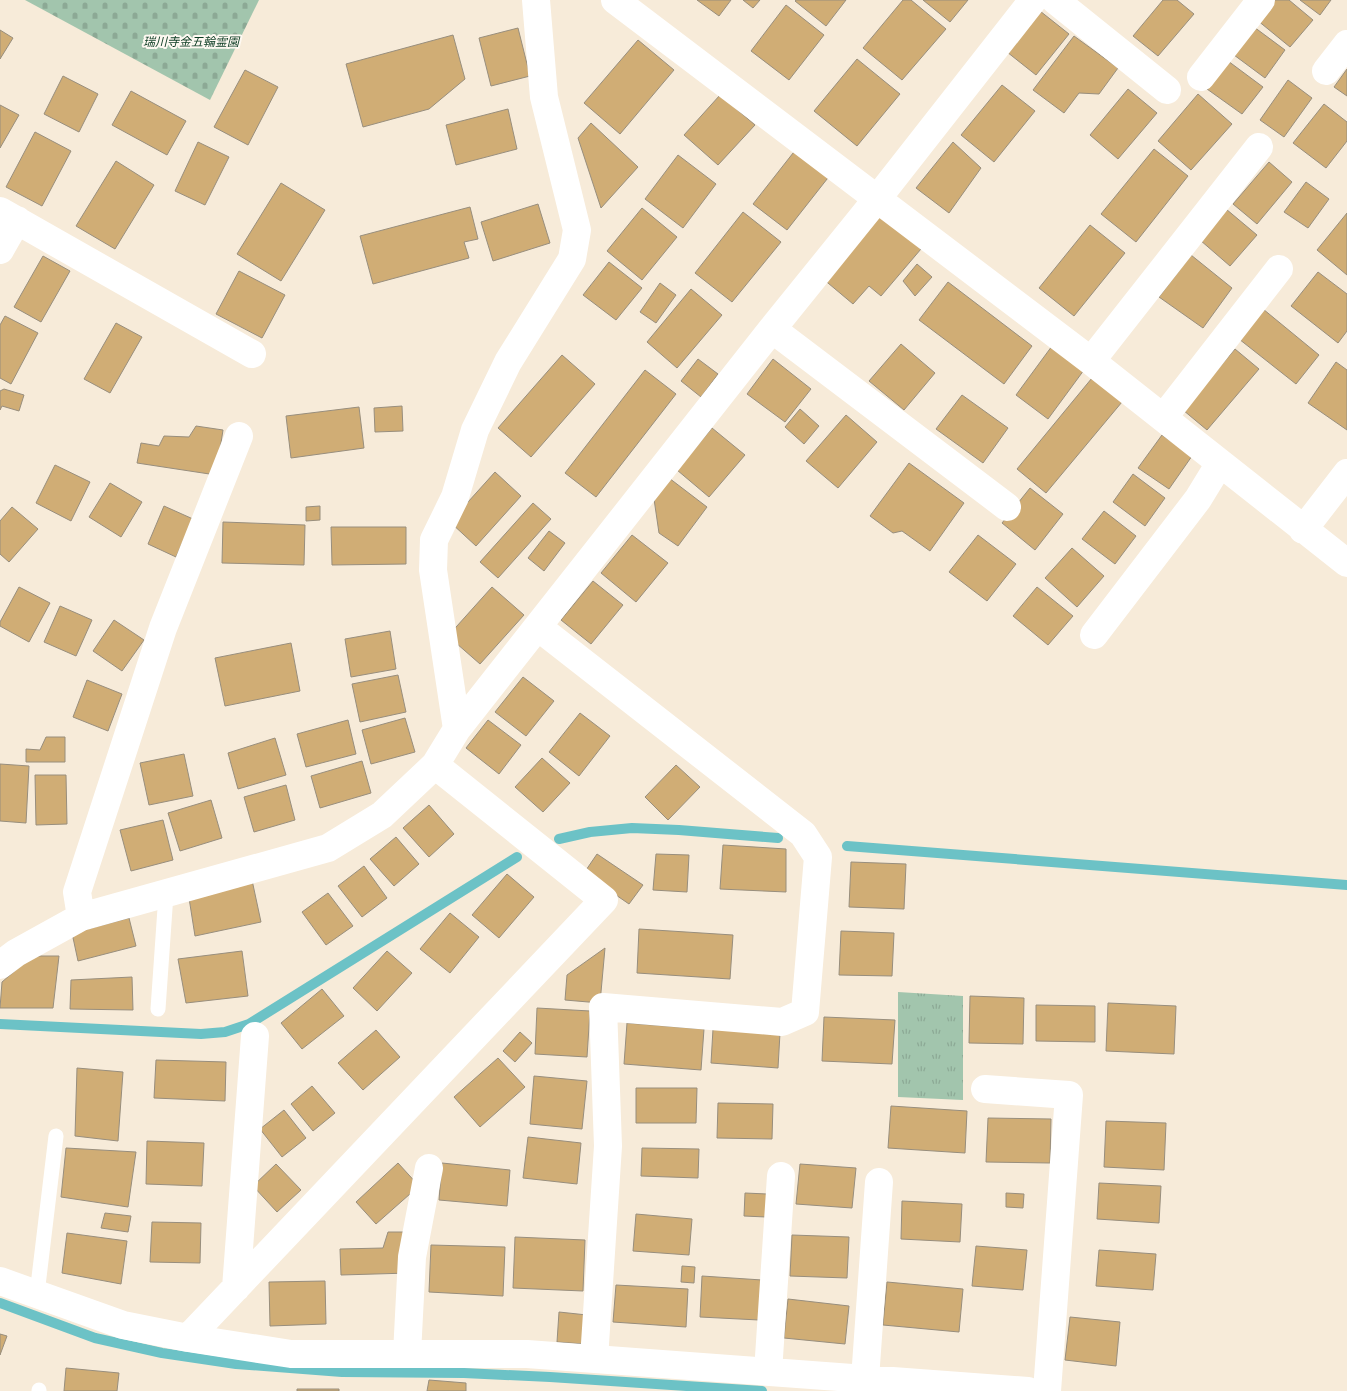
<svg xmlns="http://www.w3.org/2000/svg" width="1347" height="1391" font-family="Literata,'Noto Sans JP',serif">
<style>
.grass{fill:url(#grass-tufts)}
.cemetery{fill:url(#cemetery-stones)}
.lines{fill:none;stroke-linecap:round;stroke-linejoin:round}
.stream{stroke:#6cc2c6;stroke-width:10}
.building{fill:#d0ad75;stroke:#988e7d}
.service{stroke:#fff;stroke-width:15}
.minor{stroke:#fff;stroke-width:28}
.labels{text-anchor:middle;stroke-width:4;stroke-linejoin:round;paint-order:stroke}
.park-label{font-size:12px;font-style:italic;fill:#0b3b22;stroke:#fef9f2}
</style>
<defs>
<pattern id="grass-tufts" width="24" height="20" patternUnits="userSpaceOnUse" patternTransform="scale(1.25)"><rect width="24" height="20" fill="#a2c5ad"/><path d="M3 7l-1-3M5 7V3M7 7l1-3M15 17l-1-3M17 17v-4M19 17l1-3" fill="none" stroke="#8ca995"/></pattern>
<pattern id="cemetery-stones" width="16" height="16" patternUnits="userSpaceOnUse" patternTransform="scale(1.25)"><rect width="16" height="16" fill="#a2c5ad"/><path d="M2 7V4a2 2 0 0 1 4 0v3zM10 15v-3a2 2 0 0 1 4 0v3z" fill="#8ca995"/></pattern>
</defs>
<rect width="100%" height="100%" fill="#f7ebd9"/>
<path class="grass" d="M898 992 963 996V1100L898 1097Z"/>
<path class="cemetery" d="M25 0H259L210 100Z"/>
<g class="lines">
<path class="stream" d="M559 839 590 832 632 828 679 830 778 838
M847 846 1347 885
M0 1024 201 1034 225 1032 249 1024 517 857
M0 1303 95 1338 162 1353 236 1364 342 1372 464 1373 550 1377 762 1391"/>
</g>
<path class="building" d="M697 0H731L719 16Z
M743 0H760L753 8Z
M796 0H846L826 26 795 1Z
M903 0H911L946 29 902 80 863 48Z
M923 0H968L950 22Z
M1163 0H1177L1194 14 1158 56 1133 36Z
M1274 0H1289L1313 20 1290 47 1257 20Z
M1300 0H1331L1320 15Z
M786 5 824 35 789 80 751 51Z
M1040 11 1069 34 1036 75 1007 52Z
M1254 27 1285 50 1265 78 1234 55Z
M518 28 530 76 491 86 479 38Z
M0 30 13 38 0 59Z
M453 35 465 79 429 109 363 127 346 64Z
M1074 36 1118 68 1099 94 1079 93 1064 113 1033 90Z
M638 40 674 70 620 134 584 103Z
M857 59 900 94 857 146 814 111Z
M1228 61 1263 87 1242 114 1207 89Z
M1347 69V96L1334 87Z
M245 70 278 87 248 145 214 127Z
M63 76 98 94 79 132 44 114Z
M1288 80 1312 98 1284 137 1260 120Z
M1002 85 1035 111 994 162 961 135Z
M1128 89 1157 113 1118 159 1090 135Z
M131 91 186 121 167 155 112 125Z
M1198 94 1232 124 1191 170 1158 141Z
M720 95 755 125 718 165 684 135Z
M1324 104 1347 122V141L1326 168 1293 143Z
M0 105 19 115 0 148Z
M508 109 517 149 456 165 446 125Z
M591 123 638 167 601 208 578 138Z
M35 132 71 151 42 206 6 187Z
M198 142 229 157 205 205 175 191Z
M953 142 981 168 949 213 916 188Z
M797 148 831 174 787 230 753 204Z
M1154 149 1188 176 1136 242 1101 214Z
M678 155 716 184 683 228 645 199Z
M116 161 154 185 115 249 76 226Z
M1269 162 1292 182 1257 224 1233 204Z
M1306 182 1329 199 1308 228 1284 212Z
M281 183 325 210 281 281 237 254Z
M538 204 550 243 493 261 481 222Z
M470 207 478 239 464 242 469 258 373 284 360 236Z
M642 208 677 237 642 280 607 251Z
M1226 209 1257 235 1230 266 1200 240Z
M743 212 781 242 732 302 695 273Z
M878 212 921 249 881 296 869 286 853 304 822 278Z
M1347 213V275L1317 250Z
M1090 225 1125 253 1074 316 1039 288Z
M1191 255 1232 288 1203 328 1159 297Z
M43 256 70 271 41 322 14 307Z
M609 262 642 288 616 320 583 295Z
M917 264 932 277 915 296 903 281Z
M239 271 285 295 262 338 216 314Z
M1318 272 1347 294V331L1338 343 1291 306Z
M948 282 1032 346 1004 384 919 320Z
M660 283 676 295 656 323 640 312Z
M691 289 722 315 677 368 647 342Z
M1263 309 1319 355 1296 384 1239 339Z
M5 316 38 333 11 384 0 378V325Z
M116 323 142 337 110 393 84 379Z
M901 344 935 373 904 410 869 381Z
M1052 346 1084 370 1048 419 1016 395Z
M1235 349 1259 369 1207 430 1183 410Z
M562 355 595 384 531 457 498 428Z
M698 359 718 374 701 397 681 381Z
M773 359 811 389 785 422 747 394Z
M1336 362 1347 370V430L1308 403Z
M645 370 676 394 596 497 565 473Z
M1092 378 1122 402 1046 493 1017 469Z
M4 389 24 395 19 411 2 406 0 410V391Z
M962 395 1008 428 983 463 936 429Z
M402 406 403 431 375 432 374 408Z
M359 407 364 448 291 458 286 416Z
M800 409 819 426 804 444 785 427Z
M846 415 877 442 838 488 806 461Z
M196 426 223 430 216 475 137 463 141 443 159 446 164 436 189 437Z
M712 428 745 455 709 497 677 470Z
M1162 435 1192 456 1169 489 1138 468Z
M909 463 964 503 930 551 902 531 893 533 870 516Z
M55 465 90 482 71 521 36 503Z
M495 472 521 496 476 546 450 522Z
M1133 474 1165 498 1145 526 1113 502Z
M669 478 707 507 678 546 659 533 654 499Z
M110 483 142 502 121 537 89 517Z
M1030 488 1063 514 1035 550 1002 523Z
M533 503 551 519 498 578 480 562Z
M164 506 193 519 176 557 148 544Z
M320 506V520L306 521V507Z
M12 507 38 529 9 562 0 554V521Z
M1104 511 1136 536 1115 564 1082 539Z
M223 522 305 525 304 565 222 563Z
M331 527H406V564L332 565Z
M549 531 565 543 544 571 528 558Z
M632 535 668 563 636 602 601 573Z
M978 535 1016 564 987 601 949 572Z
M1072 548 1104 576 1077 607 1045 578Z
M593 581 623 605 591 644 561 620Z
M19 587 50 603 29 642 0 626V622Z
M492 587 524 615 480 664 448 636Z
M1037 587 1073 616 1048 645 1013 616Z
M60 606 92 620 76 656 44 642Z
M114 620 144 640 122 671 93 651Z
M390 631 396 669 351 677 345 639Z
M291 643 300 691 225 706 215 658Z
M398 675 406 712 360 722 352 684Z
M523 677 554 701 526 736 495 712Z
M87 680 122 694 108 731 73 717Z
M580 713 610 736 579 776 549 752Z
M405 718 415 752 371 764 362 730Z
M348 720 356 754 306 767 297 734Z
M488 720 521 745 499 774 466 748Z
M46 737H65V762H26V749L40 750Z
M275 738 286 775 238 789 228 753Z
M184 754 193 796 149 805 140 763Z
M542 758 570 783 543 812 515 787Z
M362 761 371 793 320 808 311 776Z
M0 764 29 766 26 823 0 821Z
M676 765 700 787 668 820 645 797Z
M35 775H66L67 824 36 825Z
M286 785 295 820 254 832 244 797Z
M211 800 222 838 180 851 168 813Z
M429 805 454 834 429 857 403 828Z
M163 820 173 860 131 871 120 830Z
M396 837 419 864 394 886 370 859Z
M723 845 786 849V892L720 889Z
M597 854 643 885 629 904 584 873Z
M656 854 689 855 687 892 653 890Z
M851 862 906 864 904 909 849 907Z
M364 866 387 898 362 917 338 886Z
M507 874 534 897 499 938 472 915Z
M252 880 261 922 195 936 189 898Z
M328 893 353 926 326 945 302 912Z
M450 913 479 937 450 973 420 949Z
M129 918 136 946 78 961 72 933Z
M639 929 733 935 730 979 637 973Z
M841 931 894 933 892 976 839 975Z
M605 948 600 1003 565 1000 567 975Z
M242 951 248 996 186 1003 178 959Z
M387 951 412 973 377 1011 353 988Z
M32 956H59L53 1008H0L2 982Z
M132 977 133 1010 70 1009 71 980Z
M322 989 344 1016 302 1049 281 1023Z
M970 996 1024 998 1023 1044 969 1043Z
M1108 1003 1176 1006 1174 1054 1106 1051Z
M1036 1005 1095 1006V1042L1036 1041Z
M537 1008 590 1011 587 1057 535 1054Z
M824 1017 895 1020 892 1064 822 1061Z
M627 1023 704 1029 701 1070 624 1064Z
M713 1029 780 1033 778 1068 711 1063Z
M376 1030 400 1057 363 1090 338 1063Z
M520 1032 532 1043 515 1062 503 1051Z
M498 1058 525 1087 480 1127 454 1097Z
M156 1060 226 1062 225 1101 154 1098Z
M77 1068 123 1072 118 1141 75 1136Z
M534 1076 587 1081 582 1129 530 1124Z
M312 1086 335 1113 313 1131 291 1104Z
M636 1088H697L696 1123H636Z
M718 1103 773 1104 772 1139 717 1138Z
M891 1106 967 1111 965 1153 888 1148Z
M284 1110 306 1138 282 1157 260 1129Z
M988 1118 1051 1119 1050 1163 986 1162Z
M1106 1121 1166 1123 1164 1170 1104 1167Z
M528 1137 581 1143 577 1184 523 1178Z
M147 1141 204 1143 202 1186 146 1184Z
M66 1148 136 1152 128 1207 61 1197Z
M642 1148 699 1149 698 1178 641 1176Z
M398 1163 419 1186 376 1224 356 1202Z
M442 1163 510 1170 507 1206 439 1200Z
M276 1164 301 1190 277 1212 253 1186Z
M800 1164 856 1168 852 1208 796 1204Z
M1099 1183 1161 1186 1159 1223 1097 1219Z
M745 1193 767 1194 766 1217 744 1216Z
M1006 1193 1024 1194 1023 1208 1006 1207Z
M902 1201 962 1204 960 1242 901 1239Z
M105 1213 131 1216 128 1232 101 1228Z
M636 1214 692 1219 689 1255 633 1251Z
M152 1222 201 1223 200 1263 150 1262Z
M388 1232H408L409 1273 341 1275 340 1249 383 1248Z
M67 1233 127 1241 121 1284 62 1273Z
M792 1235 849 1237 847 1278 790 1276Z
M515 1237 585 1240 583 1291 513 1288Z
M431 1245 505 1247 503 1296 429 1292Z
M976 1246 1027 1250 1023 1290 972 1286Z
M1099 1250 1156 1254 1153 1290 1096 1286Z
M682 1266 695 1267 694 1283 681 1282Z
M702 1276 762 1280 759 1320 700 1317Z
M325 1281 326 1324 270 1326 269 1282Z
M887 1282 963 1289 959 1332 883 1325Z
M616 1285 688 1289 686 1327 613 1322Z
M788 1299 849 1306 845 1344 784 1338Z
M559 1312 587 1315 584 1344 557 1342Z
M1070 1317 1120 1322 1116 1366 1065 1360Z
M0 1334 7 1336 0 1355Z
M66 1368 119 1373 117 1391H64Z
M429 1380 466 1383V1391H427Z
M297 1389H339V1391H297Z"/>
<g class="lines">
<path class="service" d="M158 1009 166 894
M37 1294 56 1136
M39 1391V1390"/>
<path class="minor" d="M615 0 1091 361 1347 563
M1055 0 1167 90
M1326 71 1347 44
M1201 77 1261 0
M0 211 252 354
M0 250 17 220
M772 329 1007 507
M1091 361 1259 147
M1163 418 1279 269
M1303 530 1347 473
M538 627 803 834 818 857 805 1012 782 1022 603 1007 608 1146 594 1359
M1094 635 1198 499 1220 463
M457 729 772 329 877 199 1033 0
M81 917 77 892 163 628 239 436
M0 965 16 953 81 917 328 848 382 815 435 765 457 729 433 570 434 540 455 497 475 430 508 362 572 259 577 230 544 97 536 0
M985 1089 1069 1095 1047 1391
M0 1281 123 1325 188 1338 291 1354H527L1028 1391
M236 1288 255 1036
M188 1338 604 900 435 765
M407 1354 412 1257 429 1168
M768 1372 781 1176
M865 1379 879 1182"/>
</g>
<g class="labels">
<g class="park-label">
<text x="191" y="46">瑞川寺金五輪霊園</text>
</g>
</g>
</svg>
